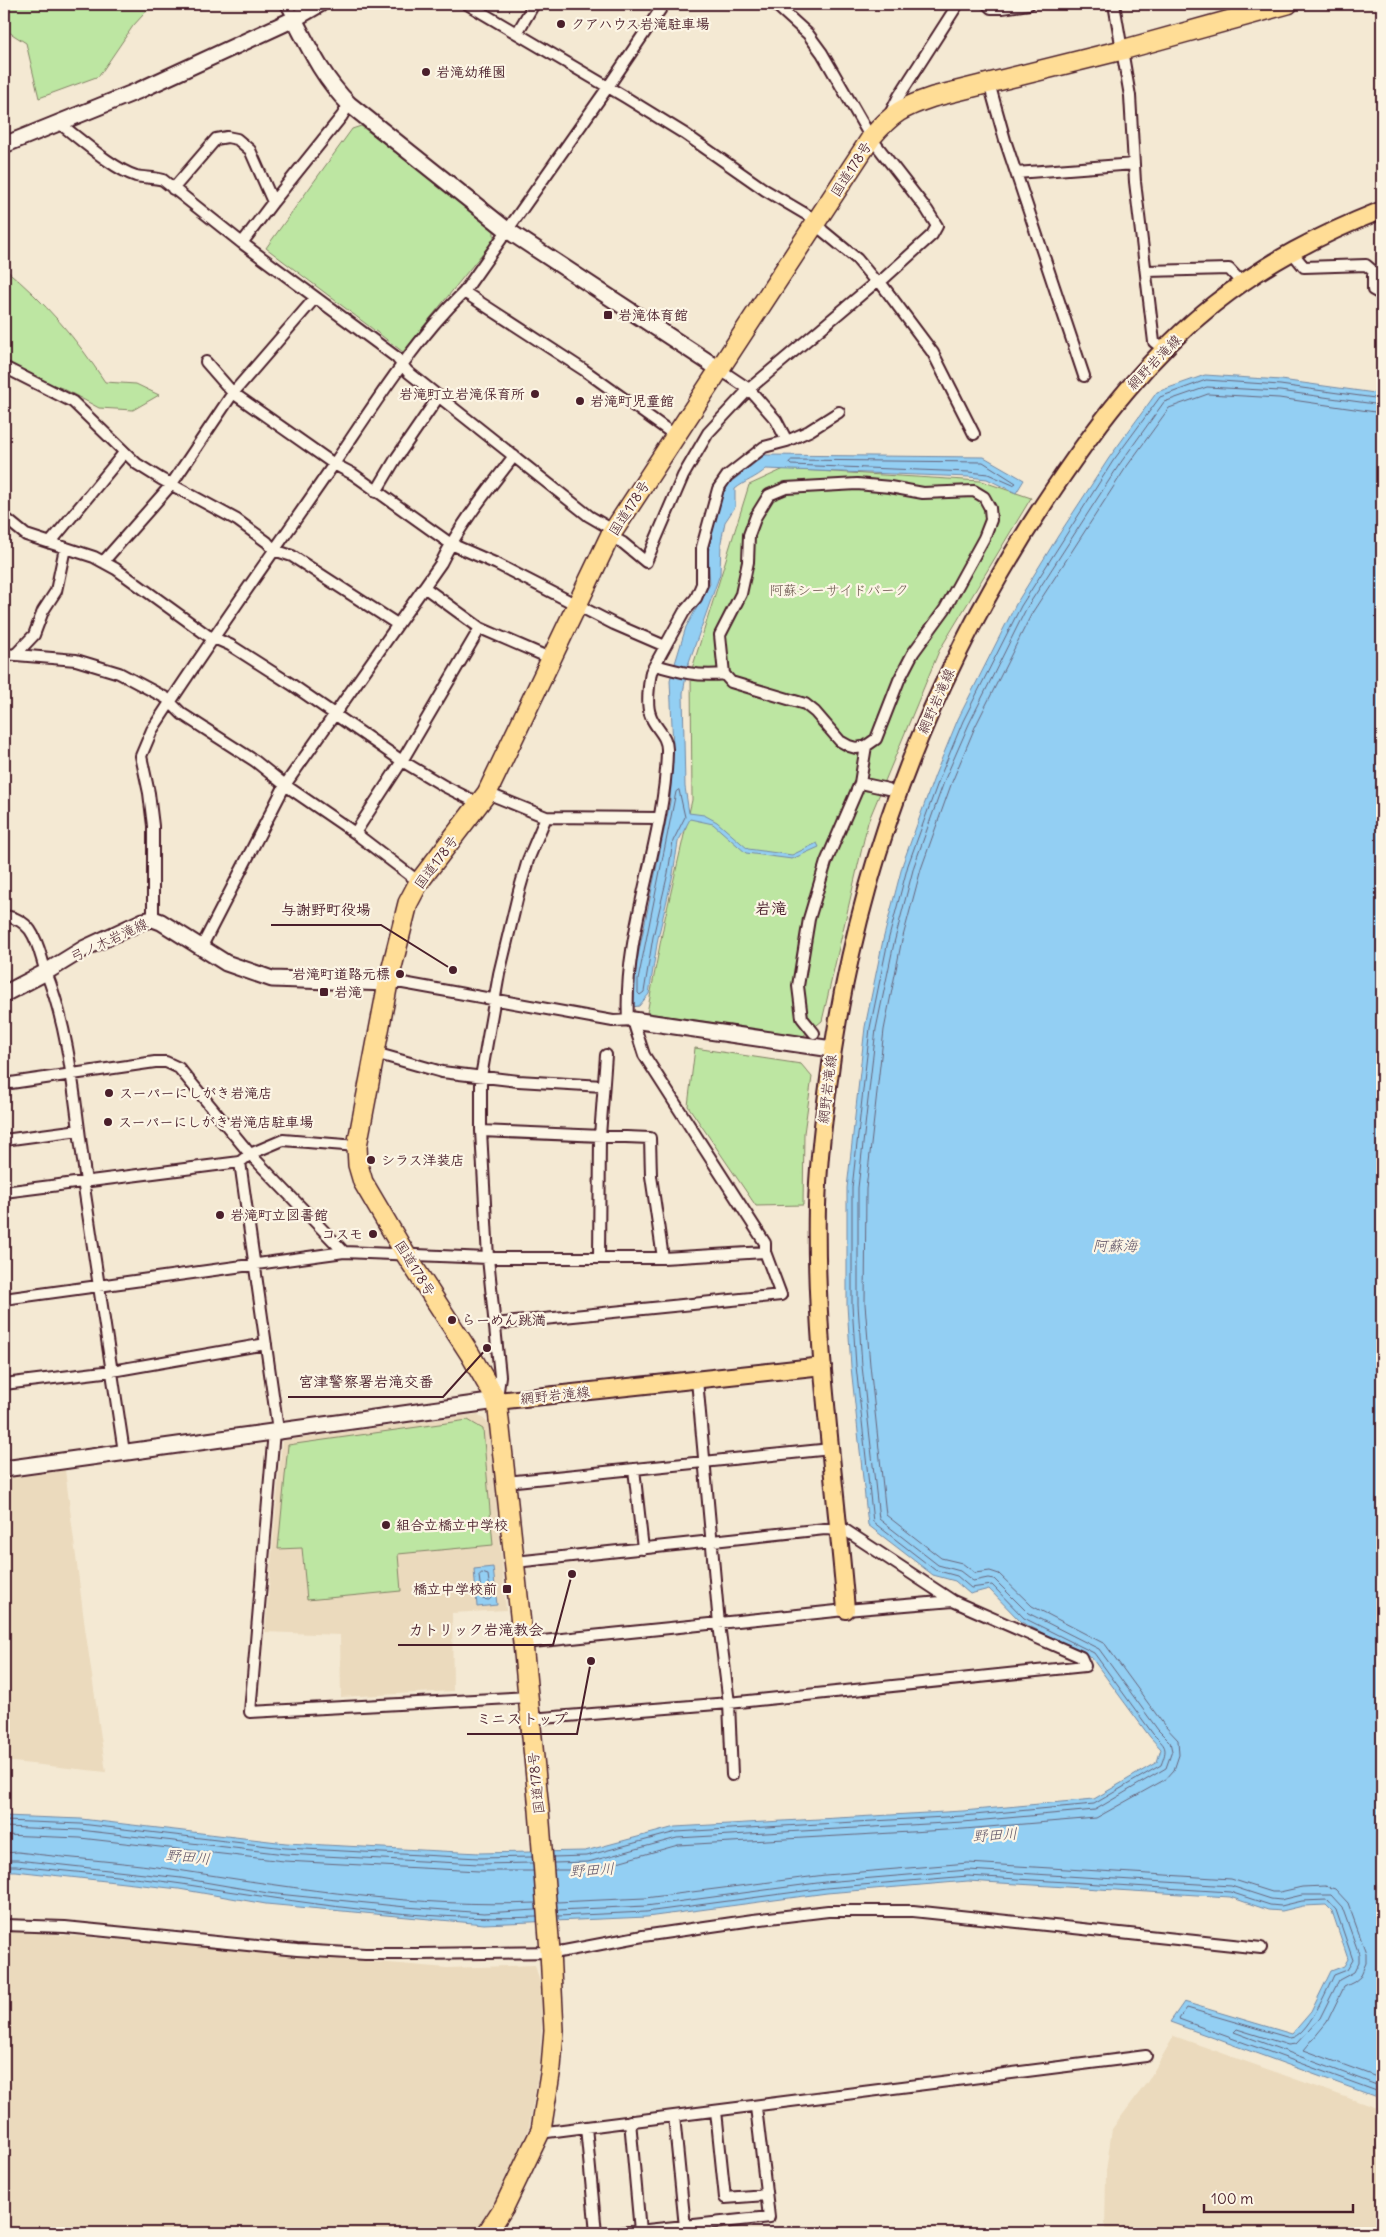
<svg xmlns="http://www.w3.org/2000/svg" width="1386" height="2237" font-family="Delius,'Klee One',sans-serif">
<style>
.built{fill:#ebdabd}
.green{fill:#bde6a2;stroke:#848266}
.water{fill:#93cff3;stroke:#7689a3}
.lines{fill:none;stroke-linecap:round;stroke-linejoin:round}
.shore{stroke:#67657b;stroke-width:1}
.street-casing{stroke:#4a1f2b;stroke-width:14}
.secondary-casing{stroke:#4a1f2b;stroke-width:19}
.primary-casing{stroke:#4a1f2b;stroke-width:20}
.highway-casing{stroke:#4a1f2b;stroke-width:22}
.street{stroke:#fcf5e5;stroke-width:10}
.secondary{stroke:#fcf5e5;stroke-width:15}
.primary{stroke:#ffdd96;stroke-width:16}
.highway{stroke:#ffdd96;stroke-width:19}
.poi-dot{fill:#4a1f2b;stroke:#fcf5e5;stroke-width:2}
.labels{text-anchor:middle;stroke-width:4.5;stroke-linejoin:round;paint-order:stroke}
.poi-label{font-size:14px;font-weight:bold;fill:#4a1f2b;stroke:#fcf5e5;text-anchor:start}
.street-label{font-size:14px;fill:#4a1f2b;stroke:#fcf5e5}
.park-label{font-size:14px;fill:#675149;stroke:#fcf5e5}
.water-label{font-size:15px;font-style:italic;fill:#605467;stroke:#fcf5e5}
.quarter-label{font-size:16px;font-weight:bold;fill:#4a1f2b;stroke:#fcf5e5}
.leader{fill:none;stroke:#4a1f2b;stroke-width:2}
.callout-dot{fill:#4a1f2b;stroke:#fcf5e5;stroke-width:2}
.callout-label{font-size:15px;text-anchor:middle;font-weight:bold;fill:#4a1f2b;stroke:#fcf5e5;stroke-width:4.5;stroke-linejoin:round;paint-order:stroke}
</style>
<rect width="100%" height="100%" fill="#f4e9d3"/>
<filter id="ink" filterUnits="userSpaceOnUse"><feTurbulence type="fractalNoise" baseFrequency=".02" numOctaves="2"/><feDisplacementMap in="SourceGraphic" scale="10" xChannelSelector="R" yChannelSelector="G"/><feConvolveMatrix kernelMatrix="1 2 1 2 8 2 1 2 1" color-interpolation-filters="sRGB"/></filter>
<g filter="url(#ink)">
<path class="built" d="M478 1414 490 1425 506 1610 452 1613 453 1691 341 1697 340 1635 265 1632 282 1441Z
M65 1470 85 1628 106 1772 4 1761V1479Z
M4 1930 447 1968 535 1965 543 1993 540 2064 529 2127 503 2189 474 2233H4Z
M1174 2036 1382 2110V2233H1105L1106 2171 1112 2129 1148 2081Z"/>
<path class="green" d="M4 4H153L133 26 99 76 39 98 26 43 4 29Z
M361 126 494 228V239L403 352 266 248 352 129Z
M4 263 5 269C44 301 77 339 105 382L136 384 159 395 133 410 99 408 62 388 36 380 5 361Z
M784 469 981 481 1031 498 939 651 868 822 822 1021 803 1036 647 1013 665 918 692 800 691 672 749 485Z
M695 1048 801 1064 812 1077 804 1133 803 1205 756 1206 688 1106Z
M468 1420 483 1429 493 1545 398 1554 401 1591 307 1600 302 1548 278 1549 288 1445Z"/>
<path class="water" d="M1205 375 1281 380 1382 394V2099L1170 2022 1184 2002 1292 2034 1311 2012 1331 1971 1344 1966 1348 1959 1332 1911 1326 1905 1303 1906 1282 1911 1268 1910 1230 1897 968 1881 827 1893 647 1917 484 1924 266 1904 179 1889 15 1871H4V1816L81 1819 286 1843 479 1853 585 1851 675 1827 963 1811 1094 1799 1157 1762 1161 1749 1150 1737 1091 1657 1021 1622 989 1589 970 1594 955 1581 933 1575 868 1525 851 1367 847 1305V1188L865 1027 883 940 903 863 935 775 958 719 1016 604 1058 536 1109 458 1157 392Z
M765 455 984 457 1024 480 1016 493 987 479 969 477 766 469C756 478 745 481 735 489V507L725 522 721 542 720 574 688 665 683 693 685 787 689 813 704 815 717 822 748 849 792 855 817 843 819 847 792 859 746 853 713 824 690 819 678 842 673 874 658 938 649 994 639 1006 632 1007 633 980 670 802 673 748 670 680 686 627 710 584 708 553 722 489Z
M493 1567 497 1605 477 1607 474 1569Z"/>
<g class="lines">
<path class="shore" d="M792 460 983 462 1016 483 1013 485 988 474 969 472 791 465 789 463Z
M679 790 685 817 673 841 668 873 653 937 644 992 640 995 638 993V980L676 792Z
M482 1573 488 1575 491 1598 489 1600 482 1599 479 1576Z
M4 1821 81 1824 285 1848 479 1858 532 1857
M4 1827 80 1830 285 1854 479 1864 532 1863
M4 1835 80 1838 284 1861 479 1871H533
M4 1853 18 1852C73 1859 129 1862 184 1871 300 1889 418 1908 536 1903
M553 1857 586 1856 676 1832 963 1816 1094 1804 1161 1765C1168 1747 1166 1747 1153 1734L1094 1653 1024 1618 992 1585 971 1588 957 1576 935 1570 873 1522 856 1366 852 1305V1188L870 1028 888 941 908 865 940 777 963 721 1021 606 1113 461 1160 397 1206 380 1280 385 1382 399
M4 1860H17L181 1878 268 1893 406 1907 484 1913 536 1910
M554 1863 588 1862 677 1838 963 1822 1095 1810 1166 1768 1172 1751 1170 1742 1158 1730 1099 1649 1028 1613 994 1579 988 1578 973 1581 960 1571 938 1565 879 1519 862 1366 858 1304V1188L876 1029 894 943 914 866 945 779 969 724 1026 609 1119 465 1164 402 1207 387 1280 391 1382 405
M4 1866H16C71 1872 127 1876 182 1884 299 1902 418 1922 537 1917
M554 1870H589L678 1845 964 1829 1096 1818 1166 1779 1174 1770 1179 1755 1178 1740 1164 1725 1105 1644 1032 1606 999 1574 990 1571 975 1573 962 1563 941 1558 886 1515 870 1365 865 1304 866 1189 884 1030 901 944 921 869 952 782 975 727 1032 613 1125 469 1169 408 1208 394 1279 398 1382 413
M557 1902 645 1898 825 1875 968 1863 1231 1879 1272 1892H1280L1302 1887 1325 1886 1335 1889 1348 1903 1366 1953V1963L1360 1977 1354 1982 1344 1987 1327 2022 1304 2050 1382 2079
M557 1910 646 1906 825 1882 968 1870 1231 1886 1271 1899 1281 1900 1302 1895H1331L1342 1907 1359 1954V1962L1354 1972 1339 1980 1320 2018 1296 2044 1288 2045 1237 2029 1234 2032 1382 2087
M558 1916 646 1912 826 1888 968 1876 1230 1892 1270 1905 1281 1906 1302 1901 1327 1900 1336 1910 1353 1960 1347 1970 1334 1975C1327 1990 1307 2037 1290 2038L1187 2008 1179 2019 1382 2093"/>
<g class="street-casing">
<path id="street" d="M286 4 294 19
M467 4 625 97 685 134 765 190 809 216 823 231 857 259 876 282
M987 4 991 8H1002L1029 4
M1114 4 1130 96 1135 182 1154 342 1164 349
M517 33 534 4
M989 83 1005 140 1084 376
M889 116 899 96 958 4
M59 123C79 138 113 169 136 176 145 178 154 177 163 180L242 243 396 357 408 372 589 516 613 530
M1016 173 1134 164
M173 189 216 139 227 137 237 139 250 150 273 202
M242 243 273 202 342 116 349 104
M1291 251 1304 267 1366 265 1373 271V290L1382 295
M1146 271 1229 269 1242 283
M880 282 933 353 974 434
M464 292 584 370 676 436
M206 362 233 393 334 464 353 474 451 544 497 564 614 624 665 646
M4 367 73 402 137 464 161 479 237 520 267 542 274 550 292 556 397 624
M787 441 809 431 839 412
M376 492 395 460 439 396
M4 517 26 535 94 557 116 569 207 635 230 645 291 684 402 761 444 786 480 804
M610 536 623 543 646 562 683 476 708 433 749 389 876 282H880L932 235 937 226 927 210 871 138 822 53 808 34 775 4
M50 543 124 453
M103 562 171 485 233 393 315 298
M424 587 480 628 552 659
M4 654 76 660 119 673 166 698 182 714 255 761 285 785 355 833 419 882
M16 654 34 635 43 611 56 591 65 548
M655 665C680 672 698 677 724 674L720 635 741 594 748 562 749 535 756 516 769 495 786 488 857 484 890 487 923 493 974 491 984 497 990 508 991 520 984 538 945 609 913 653 899 680 876 739 866 746 856 748 849 746 840 741 815 712 805 704 731 682 724 674
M860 783 888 789
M487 793 546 817 659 818
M355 833 402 761 480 628
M4 916C14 917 23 921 30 930 39 943 41 958 46 972 72 1038 75 1111 86 1181L84 1187 124 1452
M153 919V826L149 793 141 756 152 730C210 640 273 553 334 464 374 405 413 342 464 292L608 87 664 4
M201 948 285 785 441 563C460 524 488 490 514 456
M388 983H403L613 1021 633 1020
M628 1020C623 929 665 842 667 751 668 735 654 728 650 714 646 703 649 684 651 672L684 612 696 598 702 584V547L718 489 727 476 764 447 787 441 776 420 749 389 719 369
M636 1021 635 1027 644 1055 765 1243V1252
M814 1033 802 1018 798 986 809 919 826 862 860 783 866 746
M375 1053 442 1072 518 1081 603 1086
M4 1084 155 1062H166L179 1068 250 1154 344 1252
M481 1131 650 1138 651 1176 663 1258
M4 1140 79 1130
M4 1192 240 1162
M599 1258 600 1136 606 1055
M4 1299 344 1252 488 1258H663L765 1252 781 1295 495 1324
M697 1380 719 1624 729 1703 732 1775
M4 1384 112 1371 266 1344
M497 1398 500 1376 488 1258 481 1131V1077L499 974 519 891 528 860 546 817
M278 1430 240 1162 250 1154 283 1140 357 1146
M274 1431 250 1712 528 1697
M634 1469 643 1549
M506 1482 831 1449
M515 1562 825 1529 839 1530
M523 1643 846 1610 953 1601
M530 1719 729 1703 1085 1666 1081 1657 953 1601 839 1526
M4 1925 65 1927 297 1950 365 1954H420L559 1952 643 1936 753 1920 828 1911H913L1261 1948
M716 2111 725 2198 766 2195
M674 2116 685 2227
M630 2121 640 2231
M586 2127 596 2233
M541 2130 547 2132 1146 2056
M619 2233 769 2217 756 2107"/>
</g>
<g class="secondary-casing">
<path id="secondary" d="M294 19C310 50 324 79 349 104L507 230 719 369
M4 145 140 90 294 19 320 4
M4 994 46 972 85 948 143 921 153 919 161 922 226 963 272 979 388 983
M633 1020 832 1049
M4 1469 497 1401"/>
</g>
<g class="primary-casing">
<path id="primary" d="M497 1401 823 1366
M846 1610C835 1476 814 1341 817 1206 818 1169 822 1131 827 1094 853 873 931 671 1055 487 1100 420 1150 355 1214 304 1267 262 1319 235 1382 210"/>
</g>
<g class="highway-casing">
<path id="highway" d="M487 2233 504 2207 541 2130 551 2068 554 2030 550 1951 539 1810 523 1643 497 1401 470 1354 406 1255 363 1182 358 1165 357 1146 388 983 408 903 419 882 487 793 610 536 871 138C892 113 903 107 933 97L1122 50 1288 4"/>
</g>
<use href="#street" class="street"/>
<use href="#secondary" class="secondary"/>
<use href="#primary" class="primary"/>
<use href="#highway" class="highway"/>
</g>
</g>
<g class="poi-dot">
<circle cx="561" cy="24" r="5"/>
<circle cx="426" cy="72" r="5"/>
<rect x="603" y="310" width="10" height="10" rx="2.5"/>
<circle cx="535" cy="394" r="5"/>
<circle cx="580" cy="401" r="5"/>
<circle cx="400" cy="974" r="5"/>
<rect x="319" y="987" width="10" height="10" rx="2.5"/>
<circle cx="109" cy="1093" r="5"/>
<circle cx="108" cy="1122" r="5"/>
<circle cx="371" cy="1160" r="5"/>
<circle cx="220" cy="1215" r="5"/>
<circle cx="373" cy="1234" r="5"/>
<circle cx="452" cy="1320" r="5"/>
<circle cx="386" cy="1525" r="5"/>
<rect x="502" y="1584" width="10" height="10" rx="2.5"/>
</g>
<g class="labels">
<g class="poi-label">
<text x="571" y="29">クアハウス岩滝駐車場</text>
<text x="436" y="77">岩滝幼稚園</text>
<text x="618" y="320">岩滝体育館</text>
<text x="525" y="399" text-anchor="end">岩滝町立岩滝保育所</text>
<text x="590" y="406">岩滝町児童館</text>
<text x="390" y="979" text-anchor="end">岩滝町道路元標</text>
<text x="334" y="997">岩滝</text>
<text x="119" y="1098">スーパーにしがき岩滝店</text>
<text x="118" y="1127">スーパーにしがき岩滝店駐車場</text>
<text x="381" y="1165">シラス洋装店</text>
<text x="230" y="1220">岩滝町立図書館</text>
<text x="363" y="1239" text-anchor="end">コスモ</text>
<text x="462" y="1325">らーめん跳満</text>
<text x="396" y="1530">組合立橋立中学校</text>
<text x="497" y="1594" text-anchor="end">橋立中学校前</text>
</g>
<g class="street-label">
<text transform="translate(851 169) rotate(-57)" y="5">国道178号</text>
<text transform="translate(1154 362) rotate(-46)" y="5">網野岩滝線</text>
<text transform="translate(629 508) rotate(-57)" y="5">国道178号</text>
<text transform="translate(936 701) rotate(-66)" y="5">網野岩滝線</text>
<text transform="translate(436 862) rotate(-53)" y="5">国道178号</text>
<text transform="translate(109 940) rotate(-25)" y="5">弓ノ木岩滝線</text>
<text transform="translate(827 1089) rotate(-83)" y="5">網野岩滝線</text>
<text transform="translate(415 1268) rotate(58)" y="5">国道178号</text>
<text transform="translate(555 1395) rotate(-6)" y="5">網野岩滝線</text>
<text transform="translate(536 1783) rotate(-96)" y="5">国道178号</text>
</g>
<g class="park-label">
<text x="839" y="595">阿蘇シーサイドパーク</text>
</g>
<g class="water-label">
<text x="1115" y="1251">阿蘇海</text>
<text transform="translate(995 1835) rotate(-3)" y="5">野田川</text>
<text transform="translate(188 1857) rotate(5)" y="5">野田川</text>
<text transform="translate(592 1870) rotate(-3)" y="5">野田川</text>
</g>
<g class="quarter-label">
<text x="771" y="914">岩滝</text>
</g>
</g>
<path class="leader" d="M453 970L381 925H271M487 1348L443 1397H288M572 1574L553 1645H398M591 1661L577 1734H467"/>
<g class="callout-dot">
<circle cx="453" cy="970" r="5"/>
<circle cx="487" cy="1348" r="5"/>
<circle cx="572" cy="1574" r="5"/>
<circle cx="591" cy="1661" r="5"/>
</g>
<g class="callout-label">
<text x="326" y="915">与謝野町役場</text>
<text x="366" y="1387">宮津警察署岩滝交番</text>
<text x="476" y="1635">カトリック岩滝教会</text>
<text x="522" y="1724">ミニストップ</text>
</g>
<rect width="1386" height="2237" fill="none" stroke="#fcf5e5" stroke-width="20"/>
<rect x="10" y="10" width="1366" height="2217" fill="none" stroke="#4a1f2b" stroke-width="2" filter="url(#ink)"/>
<path d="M1204 2204v8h149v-8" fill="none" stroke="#4a1f2b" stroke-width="2.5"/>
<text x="1211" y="2204" font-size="15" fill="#4a1f2b" stroke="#fcf5e5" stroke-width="4" paint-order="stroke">100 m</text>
</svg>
